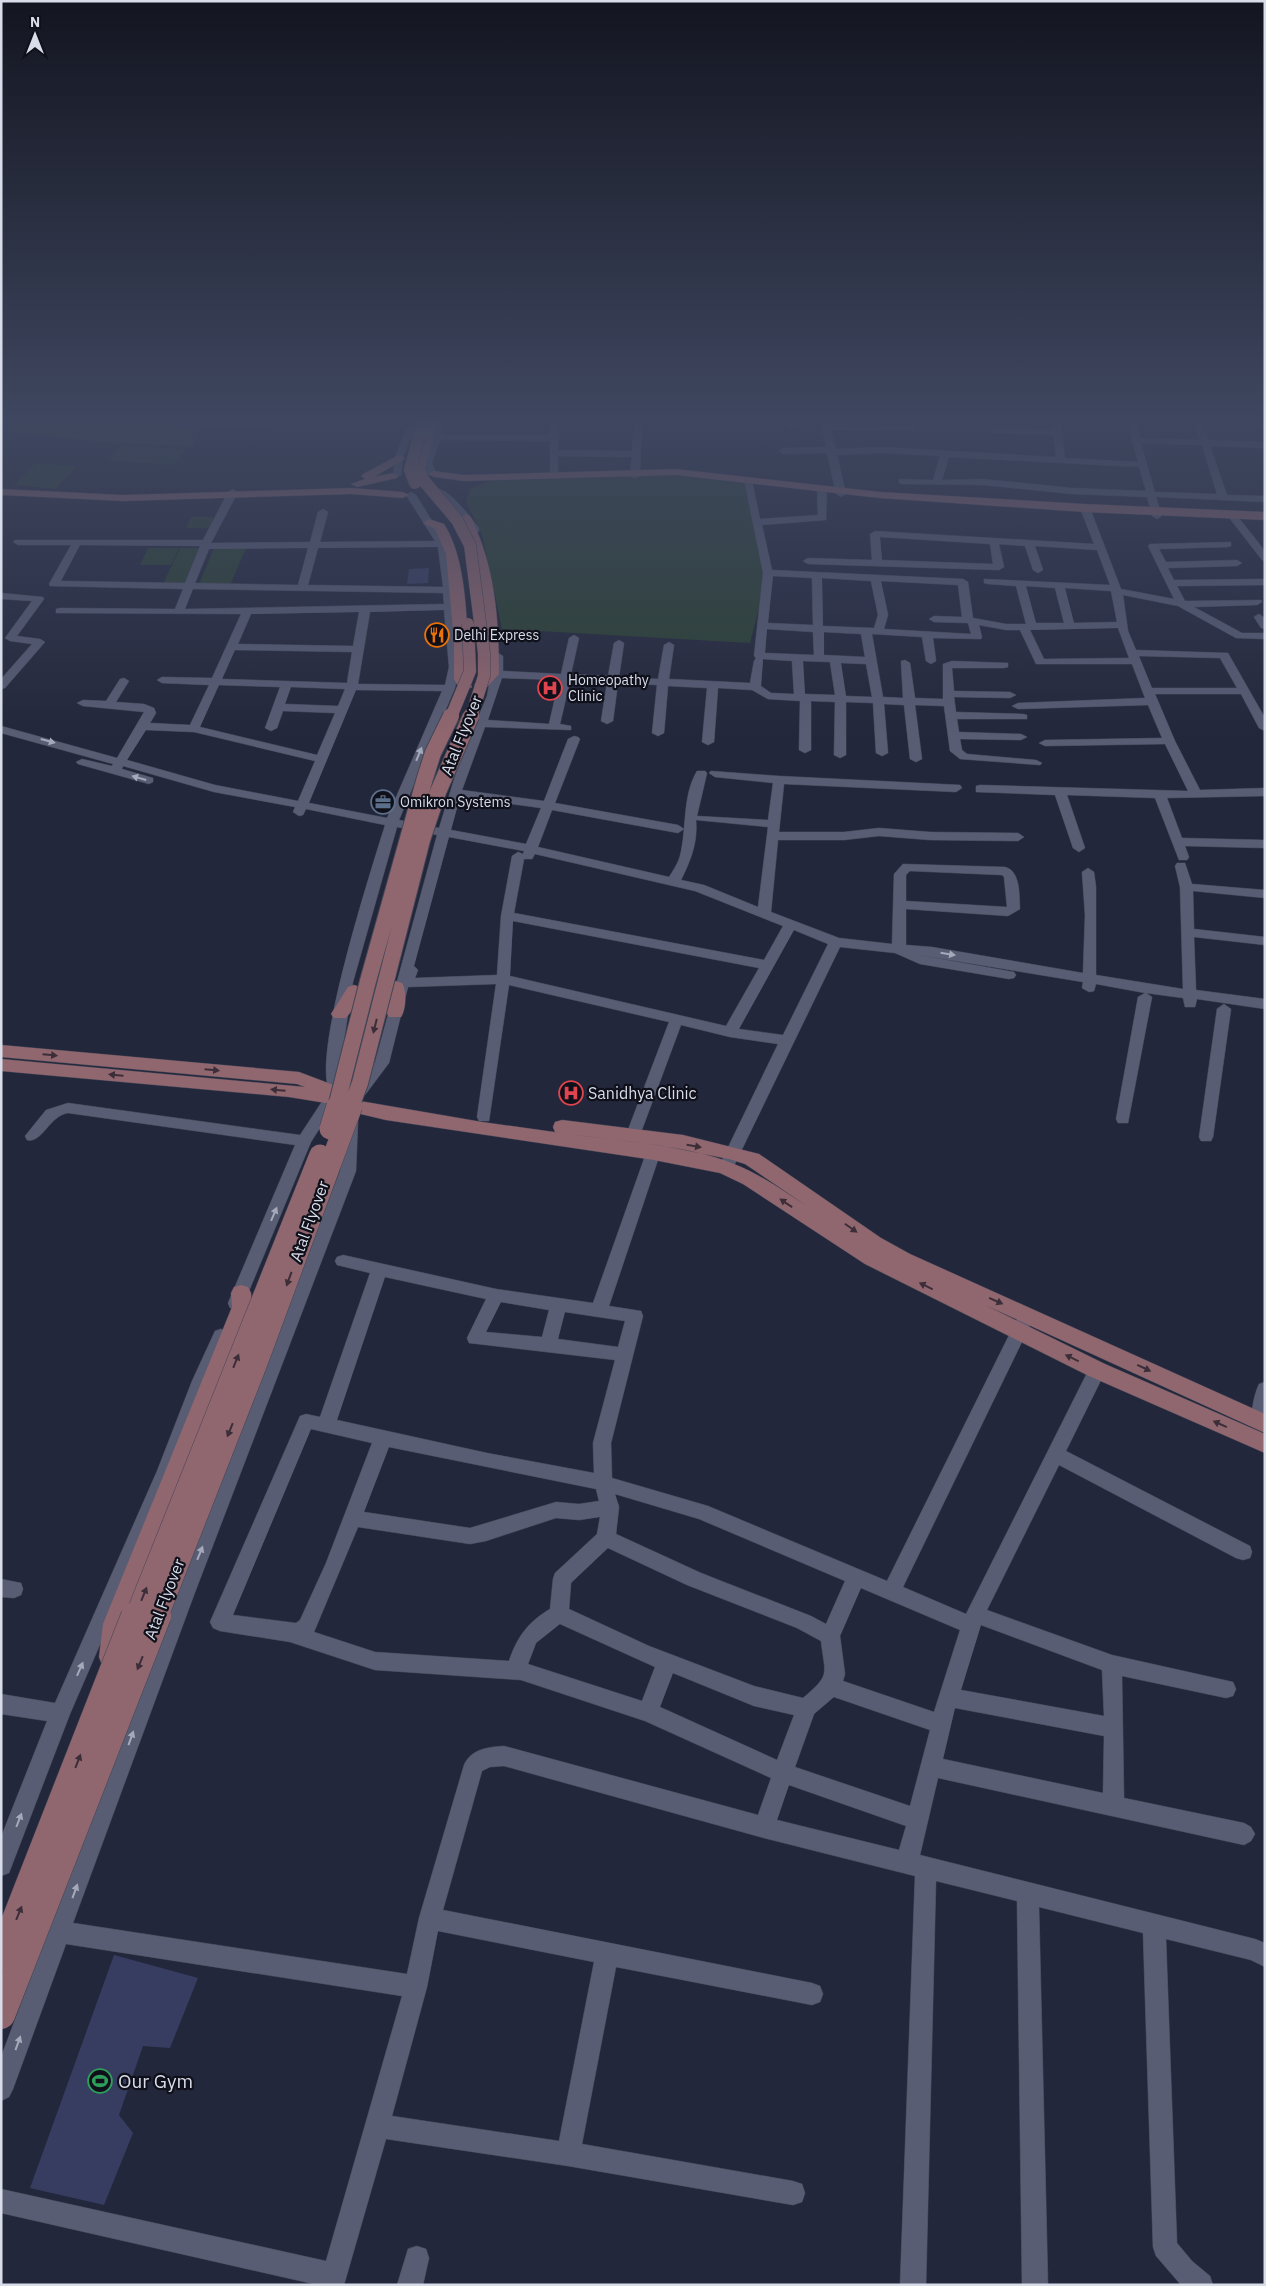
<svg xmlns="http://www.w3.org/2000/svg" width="1266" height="2286" font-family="'IBM Plex Sans',sans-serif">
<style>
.green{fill:#2b4132}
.building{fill:#373d61}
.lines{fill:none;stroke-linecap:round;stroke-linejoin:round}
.minor-casing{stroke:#414556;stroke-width:1}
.major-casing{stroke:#414556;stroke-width:1}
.minor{fill:#585d74;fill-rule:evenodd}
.major{fill:#91676f;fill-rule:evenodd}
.major-bridge-far3-casing{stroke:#414556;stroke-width:13;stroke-linecap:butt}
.major-bridge-far2-casing{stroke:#414556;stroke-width:18;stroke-linecap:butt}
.major-bridge-far1-casing{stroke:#414556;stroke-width:22;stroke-linecap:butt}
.major-bridge-casing{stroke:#414556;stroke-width:29;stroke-linecap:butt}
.major-bridge-far3{stroke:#91676f;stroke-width:12}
.major-bridge-far2{stroke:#91676f;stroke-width:16}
.major-bridge-far1{stroke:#91676f;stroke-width:21}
.major-bridge{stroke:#91676f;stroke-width:28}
.oneway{fill:#a5aabb}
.oneway2{fill:#3c2e38}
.labels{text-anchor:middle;stroke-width:4.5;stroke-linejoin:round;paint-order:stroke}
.far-poi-label{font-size:14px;fill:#d9ddea;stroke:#0f101a;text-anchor:start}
.street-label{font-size:16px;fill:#d9ddea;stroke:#0f101a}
.poi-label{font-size:16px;fill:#d9ddea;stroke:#0f101a;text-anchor:start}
.near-poi-label{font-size:19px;fill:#d9ddea;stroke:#0f101a;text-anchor:start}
</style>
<rect width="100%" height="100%" fill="#23273b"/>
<path class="green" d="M9 418H173L169 429 199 430 192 447 102 442 4 431Z
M204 418H277L274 425H269L267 429 200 428Z
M123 446 185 449 173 465 109 460Z
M36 463 76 466 56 489 14 485Z
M641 475 687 476 749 483 768 573 750 643 502 629 482 534 466 502 470 489 493 479Z
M191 517H214L210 528H186Z
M148 548H179L171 565H140Z
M180 548H202L188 584H163Z
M214 548H246L230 585 199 584Z"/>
<path class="building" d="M429 568 428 583 407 584 409 569Z
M114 1955 198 1978 170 2048 143 2046 119 2115 133 2133 104 2205 30 2188Z"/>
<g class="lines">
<g class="minor-casing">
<path id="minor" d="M411 418H419L403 457 401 475 393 477 395 457Z
M439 418H447L442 434 550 435 551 418H559L558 450 632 451 634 418H642L640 476 635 479 630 476 632 457 558 456V475L550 477V441L440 440 432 463 436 473 428 475 424 463Z
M786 418H794V427H788Z
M820 418H828L830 424 910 425 908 418H916L919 428 915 431 831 430 836 449 881 447 1056 457 1054 435 994 433 990 430 994 427 1053 430 1052 418H1060L1065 458 1138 462 1126 418H1134L1140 438 1200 440 1193 418H1201L1209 440 1265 442V448L1210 446 1227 495 1265 496V502L1156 497 1162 516 1157 519 1152 516 1147 497 1072 494 983 485 902 484 899 483V479L933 480 940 456 881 453 837 455 846 494 841 497 836 494 827 453 783 454 779 451 783 448 826 447ZM1141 443 1202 445 1217 494 1155 492ZM949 457 1139 467 1146 491 1072 488 983 479 942 480Z
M1258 418H1265V427L1262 426Z
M744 479 752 481 760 519 818 515 817 489 822 486 827 489 826 520 762 525 772 570 963 579 968 582 973 618 1006 624H1026L1016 586 988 584 984 583V579L1110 585 1097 550 1035 546 1043 570 1038 573 1033 570 1025 546 999 544 1004 567 999 570 808 564 803 561 808 558 872 560 870 534 875 531 1094 544 1080 508 1085 505 1090 508 1121 589 1174 599 1148 546 1150 544 1231 542V546L1228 547 1159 549 1166 562 1237 560 1242 563 1237 566 1168 568 1174 580 1265 579V585L1177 586 1185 601 1261 600 1262 602 1257 605 1194 607 1242 633H1265V639L1236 638 1178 606 1123 595 1128 631 1136 650 1228 653 1265 718V731L1259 728 1241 694H1155L1175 741 1200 790 1265 788V796L1167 798 1182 838 1265 840V848L1185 846 1189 857 1187 860H1179L1155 798 1067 795 1085 848 1079 852 1073 848 1055 795 976 792V786L980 785 1188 791 1165 744 1045 746 1039 743 1045 740 1162 738 1148 705 1018 709 1012 706 1018 703 1145 698 1132 664H1036L1020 630H1006L979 625 982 637 981 639 933 638 936 661 931 664 926 661 922 637 872 634 883 697 903 698 901 661 905 660 910 663 915 698 943 699V664L952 661 1008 663V667L1004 668H952L954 691 1010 692 1016 695 1010 698 954 697 956 712 1023 714 1027 715V719H957L959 732 1021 734 1027 737 1021 740 960 739 962 750 967 754 1036 760 1042 763 1040 765 960 759 950 751 944 706 915 705 922 759 916 762 910 759 904 705 884 704 888 753 882 756 876 753 873 703 846 702V755L840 758 834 755 835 702 811 701V750L805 753 799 750 800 701 768 699 752 690 718 688 714 742 708 745 702 742 707 688 668 686 664 733 658 736 652 733 657 685 618 683 613 721 607 724 601 721 607 683 570 681 560 724 571 726V730L485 727 462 790 544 801 568 739 574 736 578 737 580 739 555 803 678 825 684 829 678 833 552 810 538 847 669 877C673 871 678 863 680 856 687 829 682 796 697 771H705L707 773 697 816 768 820 773 783 715 777 709 773 711 771 779 776 960 785 962 788 956 792 784 784 779 832H844L879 828 930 832 1018 833 1024 837 1018 841 930 840 879 836 844 840H778L771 912 839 938 892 944 894 874 903 864 1005 867C1021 871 1019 896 1020 909L1008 916 906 909V945L932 947 1083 973 1085 915 1082 872 1088 868 1094 872 1096 887V975L1183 989 1180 887 1175 866 1177 863H1185L1192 884 1265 890V898L1193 891 1194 929 1265 937V945L1194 937 1196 990 1265 999V1009L1197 999 1195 1007H1185L1183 998 1146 993 1152 997 1128 1123H1118L1116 1119 1138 997 1145 993 1096 984 1094 991 1089 992 1082 988 1083 982 919 955 1014 972 1016 975 1014 978 1009 979 920 964 895 953 840 947 731 1172H721L718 1168 778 1044 730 1037 681 1025 640 1135 638 1139H628L626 1135 669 1022 509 985 489 1121H479L477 1117 496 984 408 987 389 1063 365 1095H355L353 1091 355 1087 375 1062 437 835 397 827 353 982 339 1073 342 1087 335 1092 330 1091C310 1058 372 868 385 825L306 809 303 815 299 816 293 812 295 807 214 792 123 766 122 769 153 778V782L149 784 78 764 76 762 82 759 112 766 113 764 1 733V726L117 758 144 712 83 706 77 703 83 700 106 701 120 679 124 678 129 681 116 702 144 704 154 708 156 713 150 723 190 725 209 685 162 683 157 680 162 677 212 678 241 614 56 613V609L60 608 175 609 183 589 50 586 49 584 71 545H18L13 542 15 540H203L228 492 233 489 238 492 211 543 310 542 318 512 323 509 328 512 320 542 435 541 406 495 411 492 416 495 450 550 459 667 455 688 399 820 439 828 460 760 487 696 494 654 498 653 503 656V671L561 674 569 638 574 635 579 638 571 674 608 676 614 643 619 640 624 643 619 677 658 679 664 645 669 642 674 645 669 679 750 683 754 661 756 658 754 656 763 573ZM880 537 990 544 993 564 882 560ZM80 545 200 546 185 583 61 581ZM438 547 443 587 308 585 318 548ZM308 548 298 585 195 583 209 549ZM773 576 812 578 813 625 768 623ZM822 578 871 581 878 615 874 628 823 626ZM881 581 958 585 962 617 934 616 929 619 934 622 968 623 971 634 884 629 888 615ZM1026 586 1055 588 1064 623H1036ZM1065 588 1111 591 1117 622 1074 623ZM193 589 443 593 444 604 185 609ZM444 610 449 667 445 685 358 684 370 612ZM359 612 353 646 238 644 251 614ZM1118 628 1129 658 1044 659 1030 630ZM767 629 813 632 814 655 765 653ZM824 632 861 634 865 657 824 655ZM235 650 352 652 347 683 222 679ZM1139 656 1220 658 1237 688H1152ZM763 659 792 661 794 694 771 693 761 686ZM803 661 830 662 835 695 805 694ZM841 663 866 664 872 697 846 696ZM502 678 559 680 549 724 488 720ZM219 685 280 687 265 728 271 731 277 728 283 711 335 713 317 755 200 727ZM291 687 345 689 338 706 285 704ZM356 690 442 691 387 818 309 803ZM146 730 194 732 315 761 298 801 215 785 127 760ZM460 797 541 808 526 844 451 830ZM696 820 768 827 758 907 704 885 681 880C691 860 698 842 696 820ZM449 837 524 851 523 854 518 852 512 856 501 916 497 975 415 978 418 970 414 966ZM535 854 695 891 783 926 764 960 514 913 524 859H532ZM910 871 1002 875 1004 877 1007 907 906 901V875ZM513 921 759 968 726 1026 510 976ZM794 930 828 944 783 1035 739 1029Z
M434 488C448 486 471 518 479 528V532H473L453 508 434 492Z
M1232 512 1235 513 1265 551V561L1262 560 1227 515Z
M1 593 43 597 44 599 17 636 40 639 45 642 5 688 1 689V679L32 644 10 641 5 638 32 601 1 599Z
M1259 614 1265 618V629L1261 628 1254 617Z
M1224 1004 1231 1009 1213 1137 1211 1141H1201L1199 1137 1217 1009Z
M328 1099 335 1104 311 1142 244 1303 242 1308 236 1309 230 1308 228 1303 295 1145 68 1113C49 1116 42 1144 27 1140L25 1136 46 1110 68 1103 300 1135 323 1100Z
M351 1116 356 1117 358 1121 356 1171 194 1595 73 1923 407 1974 419 1918 464 1765C471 1749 488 1747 504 1746L758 1815 771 1778 645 1721 521 1680 375 1670 290 1642 220 1631 213 1628 210 1622 300 1416 306 1414 320 1417 370 1273 337 1265 335 1261 337 1257 343 1255 496 1289 593 1303 651 1139 653 1135H663L665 1139 609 1306 641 1311 643 1316 611 1443 612 1478 708 1506 887 1581 1019 1315 1021 1310 1027 1308 1033 1310 1035 1315 903 1587 966 1614 1091 1365 1097 1363 1103 1365 1106 1370 1066 1451 1250 1546 1252 1552 1250 1558 1243 1560 1236 1558 1059 1465 987 1610 1112 1655 1233 1682 1236 1689 1233 1696 1226 1698 1122 1676 1124 1798 1244 1823 1251 1827 1255 1834 1251 1841 1244 1845 938 1778 920 1855 1255 1939 1265 1943V1967L1251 1960 1166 1939 1177 2243 1192 2261 1210 2276 1213 2285H1181L1156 2256 1153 2247 1143 1933 1039 1907 1048 2285H1022L1017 1901 936 1881 926 2285H900L915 1876 764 1838 504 1766 490 1767 482 1771 443 1910 812 1983 820 1986 823 1994 820 2002 812 2005 616 1967 582 2144 793 2181 802 2184 805 2193 802 2202 793 2205 568 2166 386 2139 344 2285H318L1 2213V2189L326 2261 402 1996 66 1944 13 2089 9 2097 1 2101V2057L174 1595 340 1171 344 1121 346 1117ZM385 1277 486 1299 467 1338 469 1343 615 1360 593 1443 594 1473 487 1453 337 1420ZM501 1302 549 1310 542 1337 486 1332ZM565 1312 625 1321 618 1347 558 1339ZM311 1429 372 1443 326 1563 300 1620 296 1623 233 1615ZM389 1447 596 1489 599 1501 579 1504 556 1502 470 1528 364 1512ZM615 1494 699 1519 845 1581 826 1624 811 1616 701 1573 616 1534 619 1507ZM600 1517 597 1534 555 1573 553 1579 550 1609C528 1622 517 1637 509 1661L375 1652 314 1632 358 1527 470 1544 486 1541 556 1518 579 1520ZM608 1548 687 1585 797 1628 821 1641C825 1676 831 1674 803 1698L754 1686 649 1646 569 1609 571 1583ZM861 1588 960 1630 934 1712 843 1681 845 1674 840 1636ZM560 1624 655 1667 642 1701 528 1664 536 1643ZM981 1625 1102 1670 1104 1716 961 1690ZM673 1673 754 1706 794 1715 777 1760 660 1707ZM834 1697 930 1730 910 1806 795 1767 814 1714ZM955 1708 1104 1736 1103 1793 943 1759ZM789 1785 906 1826 899 1850 777 1820ZM438 1931 594 1962 559 2141 392 2116 427 1987Z
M221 1329 227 1331 229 1336 175 1471 70 1714 9 1873 1 1876V1837L47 1721 1 1714V1694L55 1703 157 1471 192 1381 215 1331Z
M1265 1382V1428L1260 1429 1254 1427C1249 1417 1254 1394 1259 1384Z
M1 1579 21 1583 23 1589 21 1595 14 1598 1 1597Z
M417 2246 426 2249 429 2258 423 2285H397L408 2249Z"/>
</g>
<g class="major-casing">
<path id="major" d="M429 418H439L425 469 419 472 413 469Z
M399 455 405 458 403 460 374 477 393 473 399 476 397 478 357 487 351 484 365 479 361 476 363 474Z
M676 469 880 492 1085 504 1265 512V520L1085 512 880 498 676 475 464 481 434 477 428 474 434 471 464 475Z
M351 488 403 492 409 495 403 498 351 494 123 501 1 495V489L123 495Z
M466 514C473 516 473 523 476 529 496 574 499 626 499 674L486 688 481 689 474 685 485 673 484 629 479 578 473 550 460 518Z
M429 519 444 524C464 555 466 605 468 641 468 657 465 673 472 687L465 691 460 690 454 679V641L446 554 435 529 423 523Z
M396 981 402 983C407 990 406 1010 401 1017H389C384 1010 385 990 390 983Z
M354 985 360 987 363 991 360 1000 346 1018H334L331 1014C337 1005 342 996 348 987Z
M1 1045 299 1072 336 1086 339 1090 334 1095 332 1102 326 1103 289 1097 1 1071V1059L305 1087 297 1084 1 1057Z
M354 1100 482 1122 561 1133 555 1132 553 1127 555 1122 562 1120 683 1135 759 1154 881 1238 910 1254 1265 1414V1433L985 1305 1105 1364 1265 1434V1453L1089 1376 865 1264 743 1184 720 1173 654 1160 386 1120 348 1111 345 1106 348 1101ZM568 1134 658 1145 729 1159 745 1164 807 1206C783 1191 760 1174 734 1164 689 1145 618 1141 568 1134Z
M241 1285 248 1287 251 1293 252 1307 127 1624 123 1657 120 1665 111 1668 102 1665 99 1657 103 1624 232 1307 231 1293 234 1287Z"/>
</g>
<use href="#minor" class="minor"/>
<use href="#major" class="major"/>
<g class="major-bridge-far3-casing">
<path id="major-bridge-far3" d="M419 469 424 481 457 520 470 545 484 653V676L471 717
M415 483 410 470 424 418
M451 717 470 671 468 624"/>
</g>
<g class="major-bridge-far2-casing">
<path id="major-bridge-far2" d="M336 1107 368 981 425 778 433 753 451 716
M351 1107 360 1083 422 840 438 792 471 716"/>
</g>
<g class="major-bridge-far1-casing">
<path id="major-bridge-far1" d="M330 1129 337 1106
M135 1618 320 1155
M157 1618 257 1363 352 1106"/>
</g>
<g class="major-bridge-casing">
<path id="major-bridge" d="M1 1958 135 1616
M1 2015 157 1616"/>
</g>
<use href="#major-bridge-far3" class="major-bridge-far3"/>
<use href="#major-bridge-far2" class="major-bridge-far2"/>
<use href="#major-bridge-far1" class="major-bridge-far1"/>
<use href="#major-bridge" class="major-bridge"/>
</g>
<defs><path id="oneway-solid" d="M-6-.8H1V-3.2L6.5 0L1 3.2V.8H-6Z" transform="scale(1.25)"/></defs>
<g class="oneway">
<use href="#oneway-solid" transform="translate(48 741) rotate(15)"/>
<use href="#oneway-solid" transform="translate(419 754) rotate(-68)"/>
<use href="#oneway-solid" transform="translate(139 778) rotate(-164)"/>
<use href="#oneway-solid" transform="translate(948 954) rotate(9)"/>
<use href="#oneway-solid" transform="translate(274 1214) rotate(-67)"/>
<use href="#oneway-solid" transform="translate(200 1553) rotate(-68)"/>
<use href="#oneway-solid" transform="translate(80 1669) rotate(-66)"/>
<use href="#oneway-solid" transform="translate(131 1738) rotate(-70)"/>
<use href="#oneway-solid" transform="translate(19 1820) rotate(-69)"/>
<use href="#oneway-solid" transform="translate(75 1891) rotate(-70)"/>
<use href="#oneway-solid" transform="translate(18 2043) rotate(-70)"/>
</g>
<g class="oneway2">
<use href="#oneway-solid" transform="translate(375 1026) rotate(104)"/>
<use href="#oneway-solid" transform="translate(50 1055) rotate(5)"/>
<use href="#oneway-solid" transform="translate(212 1070) rotate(5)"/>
<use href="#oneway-solid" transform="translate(116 1075) rotate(-175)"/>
<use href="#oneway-solid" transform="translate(278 1090) rotate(-175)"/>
<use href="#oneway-solid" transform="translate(694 1146) rotate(10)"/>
<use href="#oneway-solid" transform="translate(786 1203) rotate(-146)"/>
<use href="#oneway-solid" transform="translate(851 1228) rotate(35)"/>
<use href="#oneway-solid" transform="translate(289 1279) rotate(110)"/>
<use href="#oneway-solid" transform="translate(926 1286) rotate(-154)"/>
<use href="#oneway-solid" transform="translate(996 1301) rotate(24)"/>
<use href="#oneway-solid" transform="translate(1072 1358) rotate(-154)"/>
<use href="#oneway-solid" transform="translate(236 1361) rotate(-68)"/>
<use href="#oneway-solid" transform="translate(1144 1368) rotate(25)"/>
<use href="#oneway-solid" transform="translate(1220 1424) rotate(-156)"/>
<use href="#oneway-solid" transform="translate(230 1430) rotate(112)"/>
<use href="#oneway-solid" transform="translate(144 1594) rotate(-68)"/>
<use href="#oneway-solid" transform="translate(140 1663) rotate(112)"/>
<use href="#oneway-solid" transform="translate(78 1761) rotate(-69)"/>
<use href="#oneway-solid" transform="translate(19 1913) rotate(-68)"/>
</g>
<linearGradient id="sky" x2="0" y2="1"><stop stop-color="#131520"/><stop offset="0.57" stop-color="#3f4760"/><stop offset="1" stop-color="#3f4760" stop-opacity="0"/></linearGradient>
<rect width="1266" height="738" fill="url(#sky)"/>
<defs>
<g id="restaurant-ring" transform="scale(1.25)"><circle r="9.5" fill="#0f101a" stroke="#e8710a" stroke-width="1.5"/><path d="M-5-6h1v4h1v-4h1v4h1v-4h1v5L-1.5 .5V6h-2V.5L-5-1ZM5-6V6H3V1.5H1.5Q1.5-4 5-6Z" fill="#e8710a"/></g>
<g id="hospital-ring" transform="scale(1.25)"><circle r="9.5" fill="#0f101a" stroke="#e0444e" stroke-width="1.5"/><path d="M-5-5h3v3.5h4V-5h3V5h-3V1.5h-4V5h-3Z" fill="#e0444e"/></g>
<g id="office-ring" transform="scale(1.25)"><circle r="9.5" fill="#0f101a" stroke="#5c6f8a" stroke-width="1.5"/><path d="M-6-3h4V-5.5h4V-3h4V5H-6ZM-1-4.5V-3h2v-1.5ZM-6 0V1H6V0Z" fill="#5c6f8a"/></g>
<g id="stadium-ring" transform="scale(1.25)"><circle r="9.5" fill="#0f101a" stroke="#2e9e5b" stroke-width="1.5"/><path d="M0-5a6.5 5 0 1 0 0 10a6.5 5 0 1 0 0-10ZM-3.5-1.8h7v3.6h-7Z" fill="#2e9e5b"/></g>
</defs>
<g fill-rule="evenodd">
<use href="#restaurant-ring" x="437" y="635"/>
<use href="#hospital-ring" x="550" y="688"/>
<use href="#office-ring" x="383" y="802"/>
<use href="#hospital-ring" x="571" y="1093"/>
<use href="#stadium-ring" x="100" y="2081"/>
</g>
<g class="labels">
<g class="far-poi-label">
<text x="454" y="640">Delhi Express</text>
<text x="568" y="685">Homeopathy<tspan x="568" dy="16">Clinic</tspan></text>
<text x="400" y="807">Omikron Systems</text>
</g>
<g class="street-label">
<text transform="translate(461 735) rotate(-68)" y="6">Atal Flyover</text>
<text transform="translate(309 1221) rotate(-70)" y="6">Atal Flyover</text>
<text transform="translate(164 1599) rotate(-69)" y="6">Atal Flyover</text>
</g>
<g class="poi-label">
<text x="588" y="1099">Sanidhya Clinic</text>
</g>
<g class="near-poi-label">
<text x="118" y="2088">Our Gym</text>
</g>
</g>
<rect width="1266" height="2286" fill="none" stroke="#d9ddea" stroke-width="5"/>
<g transform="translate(35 35)" stroke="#0f101a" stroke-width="4" paint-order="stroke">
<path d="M0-4L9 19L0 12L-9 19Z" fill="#d9ddea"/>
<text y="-8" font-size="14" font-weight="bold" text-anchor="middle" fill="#d9ddea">N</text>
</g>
</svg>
